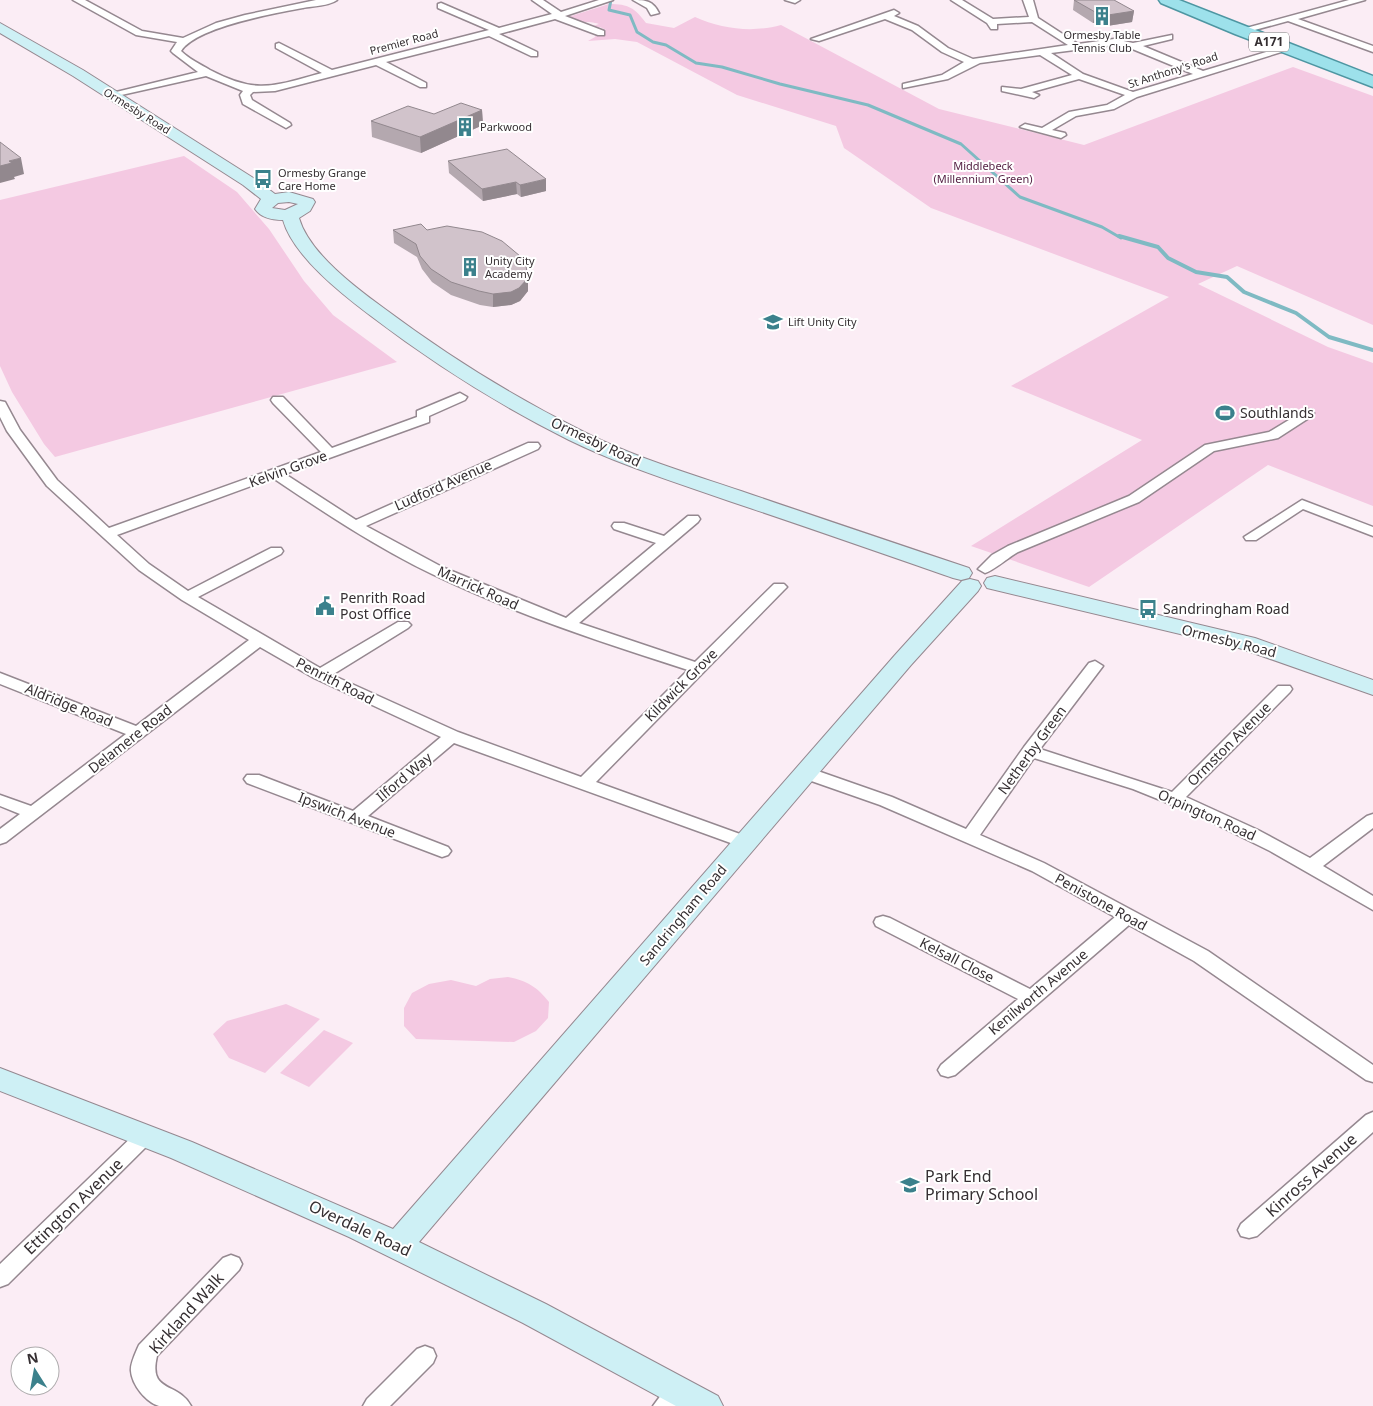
<svg xmlns="http://www.w3.org/2000/svg" width="1373" height="1406" font-family="'Noto Sans',sans-serif">
<style>
.green{fill:#f4c9e2}
.lines{fill:none;stroke-linecap:round;stroke-linejoin:round}
.stream-far1{stroke:#7fbac3;stroke-width:3}
.stream{stroke:#7fbac3;stroke-width:4}
.street-casing{stroke:#958890;stroke-width:3}
.secondary-casing{stroke:#958890;stroke-width:2}
.primary-casing{stroke:#4e96a2;stroke-width:3}
.street{fill:#fff;fill-rule:evenodd}
.secondary{fill:#cef0f5;fill-rule:evenodd}
.primary{fill:#9de1eb;fill-rule:evenodd}
.wall{fill:#b4a8af}
.shaded-wall{fill:#92888e}
.building{fill:#d1c3cb;stroke:#92888e}
.labels{text-anchor:middle;stroke-width:4;stroke-linejoin:round;paint-order:stroke}
.far-poi-label{font-size:11px;fill:#352f32;stroke:#fff;text-anchor:start}
.far-street-label{font-size:11px;fill:#352f32;stroke:#fff}
.far-park-label{font-size:11px;fill:#521d41;stroke:#fff}
.shield{fill:#fff;stroke:#726d70;stroke-width:1}
.shield-label{font-size:12px;font-weight:bold;fill:#352f32}
.poi-label{font-size:14px;fill:#352f32;stroke:#fff;text-anchor:start}
.street-label{font-size:14px;fill:#352f32;stroke:#fff}
.near-street-label{font-size:16px;fill:#352f32;stroke:#fff}
.near-poi-label{font-size:16px;fill:#352f32;stroke:#fff;text-anchor:start}
</style>
<rect width="100%" height="100%" fill="#fbedf5"/>
<path class="green" d="M609 4C629 4 635 8 646 23L674 28 695 17C722 29 752 33 781 25L939 109 1084 145 1293 67 1373 96V325L1237 266 1198 284 1328 347 1373 363V506L1268 465 1089 587 971 546 1142 440 1011 386 1169 297 931 208 844 148 836 126 737 95 637 42 615 39 588 41 595 37 597 33H605L602 31 606 30 600 27 595 29 593 26 599 24C588 20 580 25 568 17Z
M184 156 237 192 269 229 304 281 333 315 397 362 55 457 44 444 12 392 0 366V200Z
M508 977C528 981 537 987 549 1002L548 1018 536 1031 514 1042 416 1039 404 1026V1008L412 993 429 984 451 980 476 986 490 979Z
M286 1004 320 1019 265 1073 229 1058 213 1034 227 1021Z
M324 1030 353 1043 309 1087 280 1073Z"/>
<g class="lines">
<path class="stream-far1" d="M611 0 609 10 630 15 637 32 653 42 666 45 696 63 722 67 780 84 868 105 961 144 1020 197 1102 227 1121 238"/>
<path class="stream" d="M1119 236 1158 247 1168 258 1196 272 1227 277 1244 292 1296 313 1329 337 1373 350"/>
<g class="street-casing">
<path id="street" d="M73 0H85L142 31 183 38 216 23 245 15 316 0H337C329 6 313 6 303 8 275 13 196 27 181 51 189 59 200 64 210 70 258 95 273 86 322 73L276 48V44L279 43 332 70 489 30 438 8V4L441 3 499 28 552 14 532 0H543L561 12 599 0H613L565 16 604 31V35H598L555 19 499 34 537 52V56H531L489 36 386 62 426 83V87H420L376 65 275 91 253 92 250 95 252 100 290 123 291 125 286 128 243 104 240 95 243 91 206 76 108 98V94L198 72 173 53 171 51 177 42 136 35Z
M633 0C646 0 653 1 659 13L651 15 647 8Z
M785 0H800L795 3Z
M951 0H962L993 19 1029 17 1023 0H1033L1038 18 1078 44 1114 39 1133 43 1172 35V39L1143 46 1203 71 1283 47 1291 49 1137 97 1114 109 1076 116 1052 130 1065 133 1066 135 1061 138 1020 127 1025 124 1042 128 1069 112 1107 105 1125 95 1079 79 1032 92 1039 95 1034 98 1002 91V87L1021 89 1072 75 1040 55 980 63 948 79 903 88V84L942 75 964 62 942 52 912 30 885 19 819 41 811 39 894 10 899 13 894 16 918 26 948 48 973 59 1068 45 1032 22 997 24V29H991L987 23ZM1114 45 1130 48 1193 74 1133 92 1083 74 1051 53Z
M1349 0H1365L1298 19 1373 46V52L1288 21 1240 34 1235 31Z
M460 393 467 397 465 400 429 416V422L285 474 356 520 528 443H538L540 446 538 449 366 526 442 567 566 618 656 543 614 529 612 526 614 523H624L664 536 688 516H698L700 519 698 522 579 623 695 662 774 584H784L787 587 784 590 596 782 751 838 754 842 751 846H739L454 743 368 816 448 847 451 851 448 855 442 857 247 783 244 779 247 775H259L353 811 441 737 314 678 260 647 6 842 0 844V829L20 814 0 806V795L31 806 126 734 0 684V673L136 726 249 640 182 600 139 570 47 486 7 431 0 417V401L5 402 20 430 57 480 109 528 321 452 273 403 271 400 273 397H283L332 448 417 417V411ZM273 478C325 513 376 547 432 574 515 614 601 642 688 670L581 777 458 732 332 675 408 628 411 625 408 622H398L320 668 198 597 281 554 283 551 281 548H271L188 591 149 564 117 535Z
M1307 409 1312 410 1314 413 1312 416 1278 438 1214 451 1139 502 1018 552C1009 557 993 571 985 573L978 569 992 555 1008 546 1129 496 1205 445 1269 432Z
M1302 500 1373 527V536L1303 509 1256 540H1246L1244 537Z
M1095 661 1103 666 1040 749 1172 792 1278 686H1290L1292 689 1290 692 1186 797 1258 830 1310 858 1367 816 1373 814V828L1323 866 1373 896V910L1270 851 1195 814 1133 789 1034 758 980 835 1044 863 1208 951 1373 1065V1082L1366 1080 1194 961 1129 925 955 1075 948 1077 941 1075 938 1070 941 1065 1018 999 876 926 874 922 876 918 883 916 890 918 1030 989 1115 917 1032 871 880 805 800 777 798 773 800 769H812L892 797 966 829 1024 747 1089 663Z
M1373 1112V1132L1257 1236 1249 1238 1241 1236 1238 1230 1241 1224 1366 1115Z
M146 1127 153 1130 156 1135 153 1140 8 1284 0 1287V1264L139 1130Z
M231 1255 239 1258 242 1264 239 1270 157 1356C148 1394 178 1381 191 1406 182 1406 168 1406 159 1406 146 1402 132 1385 131 1371 130 1364 136 1352 139 1345L223 1258Z
M425 1346 433 1349 436 1356 433 1363 390 1406H363L367 1399 417 1349Z
M678 1380 686 1383 690 1390 679 1406H653L670 1383Z"/>
</g>
<g class="secondary-casing">
<path id="secondary" d="M0 23 83 70 255 179 275 194 289 192 313 199 315 202 310 211 299 218C309 253 356 288 385 309 448 356 512 396 582 431 633 457 688 473 741 491 817 517 893 543 969 568L972 573 969 578 961 580 953 578C878 552 804 526 729 501 675 482 620 465 569 440 499 405 434 364 371 316 343 295 293 256 283 220 273 220 261 218 255 209L261 199 243 185 73 76 0 33ZM289 202 298 204 285 210 272 208 278 203Z
M995 576 1255 638 1373 680V695L1239 648 987 588 984 583 987 578Z
M970 579 978 581 981 586 978 591 911 665 419 1242 546 1304 718 1396 723 1406H676L523 1323 349 1237 171 1158 0 1091V1068L192 1142 393 1229 895 655 962 581Z"/>
</g>
<g class="primary-casing">
<path id="primary" d="M1159 0H1179L1373 76V87L1235 34 1161 3Z"/>
</g>
<use href="#street" class="street"/>
<use href="#secondary" class="secondary"/>
<use href="#primary" class="primary"/>
</g>
<path class="wall" d="M1074 0 1134 11 1132 22 1107 26 1100 22 1093 23 1073 10Z
M482 110 483 125 421 153 372 137 371 121 434 114Z
M448 161 546 191 521 197 517 194 483 201 449 173Z
M393 230H427L528 278V291L520 301 511 305 493 307 480 305 451 295 432 282 422 269 417 257 394 243Z"/>
<path class="shaded-wall" d="M1101 11 1100 22 1093 23 1095 12Z
M1134 11 1132 22 1107 26 1108 15Z
M482 110 483 125 421 153 420 137Z
M21 158 24 174 14 177 15 179 0 183V166L9 161Z
M546 179V191L521 197 520 185Z
M516 182 517 194 483 201 482 189Z
M528 278V291L520 301 511 305 493 307V294Z"/>
<path class="building" d="M1074 0H1114L1134 11 1108 15 1101 11 1095 12Z
M461 103 482 110 420 137 371 121 408 106 434 114Z
M0 142 21 158 9 161 12 163 0 166Z
M507 149 546 179 520 185 516 182 482 189 448 161Z
M421 224 427 230 447 226 482 232 502 241 520 256 526 266 528 278 519 288 511 292 493 294 479 291 451 282 431 269 420 256 416 244 393 230Z"/>
<defs>
<g id="building-bare" transform="scale(1.5)"><path d="M-4-6H4V6H1V3H-1V6H-4ZM-2.5-4.3h1.7v1.8h-1.7ZM.8-4.3h1.7v1.8H.8ZM-2.5-1h1.7V.8h-1.7ZM.8-1h1.7V.8H.8Z" fill="#3b818c" stroke="#fff" stroke-width="2.5" paint-order="stroke"/></g>
<g id="bus-bare" transform="scale(1.5)"><path d="M-5-6H5V4H4V6H2V4H-2V6H-4V4H-5ZM-3.5-4V0h7V-4ZM-3.5 1.2v1.5H-2V1.2ZM2 1.2v1.5H3.5V1.2Z" fill="#3b818c" stroke="#fff" stroke-width="2.5" paint-order="stroke"/></g>
<g id="school-bare" transform="scale(1.5)"><path d="M0-5L7-2L0 1L-7-2ZM-4 1L0 2.5L4 1V4Q0 6-4 4Z" fill="#3b818c" stroke="#fff" stroke-width="2.5" paint-order="stroke"/></g>
<g id="stadium-bare" transform="scale(1.5)"><path d="M0-5a6.5 5 0 1 0 0 10a6.5 5 0 1 0 0-10ZM-3.5-1.8h7v3.6h-7Z" fill="#3b818c" stroke="#fff" stroke-width="2.5" paint-order="stroke"/></g>
<g id="civic-bare" transform="scale(1.5)"><path d="M-.6-6.5H3V-4.5H.6V-3L4-1V1h2V6H-6V1h2V-1L-.6-3ZM-1.2 2.5V6h2.4V2.5Z" fill="#3b818c" stroke="#fff" stroke-width="2.5" paint-order="stroke"/></g>
</defs>
<g fill-rule="evenodd">
<use href="#building-bare" x="1102" y="16"/>
<use href="#building-bare" x="465" y="127"/>
<use href="#bus-bare" x="263" y="179"/>
<use href="#building-bare" x="470" y="267"/>
<use href="#school-bare" x="773" y="322"/>
<use href="#stadium-bare" x="1225" y="413"/>
<use href="#civic-bare" x="325" y="606"/>
<use href="#bus-bare" x="1148" y="609"/>
<use href="#school-bare" x="910" y="1185"/>
</g>
<g class="labels">
<g class="far-poi-label">
<text x="1102" y="39" text-anchor="middle">Ormesby Table<tspan x="1102" dy="13">Tennis Club</tspan></text>
<text x="480" y="131">Parkwood</text>
<text x="278" y="177">Ormesby Grange<tspan x="278" dy="13">Care Home</tspan></text>
<text x="485" y="265">Unity City<tspan x="485" dy="13">Academy</tspan></text>
<text x="788" y="326">Lift Unity City</text>
</g>
<g class="far-street-label">
<text transform="translate(404 42) rotate(-15)" y="4">Premier Road</text>
<text transform="translate(1173 70) rotate(-18)" y="4">St Anthony's Road</text>
<text transform="translate(137 111) rotate(32)" y="4">Ormesby Road</text>
</g>
<g class="far-park-label">
<text x="983" y="170">Middlebeck<tspan x="983" dy="13">(Millennium Green)</tspan></text>
</g>
<rect class="shield" x="1249" y="32.5" width="40" height="19" rx="4"/>
<g class="shield-label">
<text x="1269" y="46">A171</text>
</g>
<g class="poi-label">
<text x="1240" y="418">Southlands</text>
<text x="340" y="603">Penrith Road<tspan x="340" dy="16">Post Office</tspan></text>
<text x="1163" y="614">Sandringham Road</text>
</g>
<g class="street-label">
<text transform="translate(596 442) rotate(25)" y="5">Ormesby Road</text>
<text transform="translate(288 469) rotate(-20)" y="5">Kelvin Grove</text>
<text transform="translate(443 485) rotate(-24)" y="5">Ludford Avenue</text>
<text transform="translate(478 588) rotate(24)" y="5">Marrick Road</text>
<text transform="translate(1229 641) rotate(14)" y="5">Ormesby Road</text>
<text transform="translate(335 681) rotate(27)" y="5">Penrith Road</text>
<text transform="translate(681 685) rotate(-45)" y="5">Kildwick Grove</text>
<text transform="translate(69 705) rotate(22)" y="5">Aldridge Road</text>
<text transform="translate(130 739) rotate(-38)" y="5">Delamere Road</text>
<text transform="translate(1229 744) rotate(-45)" y="5">Ormston Avenue</text>
<text transform="translate(1032 750) rotate(-54)" y="5">Netherby Green</text>
<text transform="translate(404 777) rotate(-40)" y="5">Ilford Way</text>
<text transform="translate(347 815) rotate(21)" y="5">Ipswich Avenue</text>
<text transform="translate(1207 815) rotate(24)" y="5">Orpington Road</text>
<text transform="translate(1101 902) rotate(29)" y="5">Penistone Road</text>
<text transform="translate(683 915) rotate(-50)" y="5">Sandringham Road</text>
<text transform="translate(957 960) rotate(27)" y="5">Kelsall Close</text>
<text transform="translate(1038 992) rotate(-40)" y="5">Kenilworth Avenue</text>
</g>
<g class="near-street-label">
<text transform="translate(1311 1175) rotate(-42)" y="6">Kinross Avenue</text>
<text transform="translate(73 1206) rotate(-44)" y="6">Ettington Avenue</text>
<text transform="translate(360 1228) rotate(25)" y="6">Overdale Road</text>
<text transform="translate(186 1313) rotate(-48)" y="6">Kirkland Walk</text>
</g>
<g class="near-poi-label">
<text x="925" y="1182">Park End<tspan x="925" dy="18">Primary School</tspan></text>
</g>
</g>
<g transform="translate(35 1371) rotate(349)"><circle r="24" fill="#ffffff" stroke="#aeacad"/>
<path d="M0-4L9 19L0 12L-9 19Z" fill="#3b818c"/>
<text y="-8" font-size="14" font-weight="bold" text-anchor="middle" fill="#352f32">N</text>
</g>
</svg>
